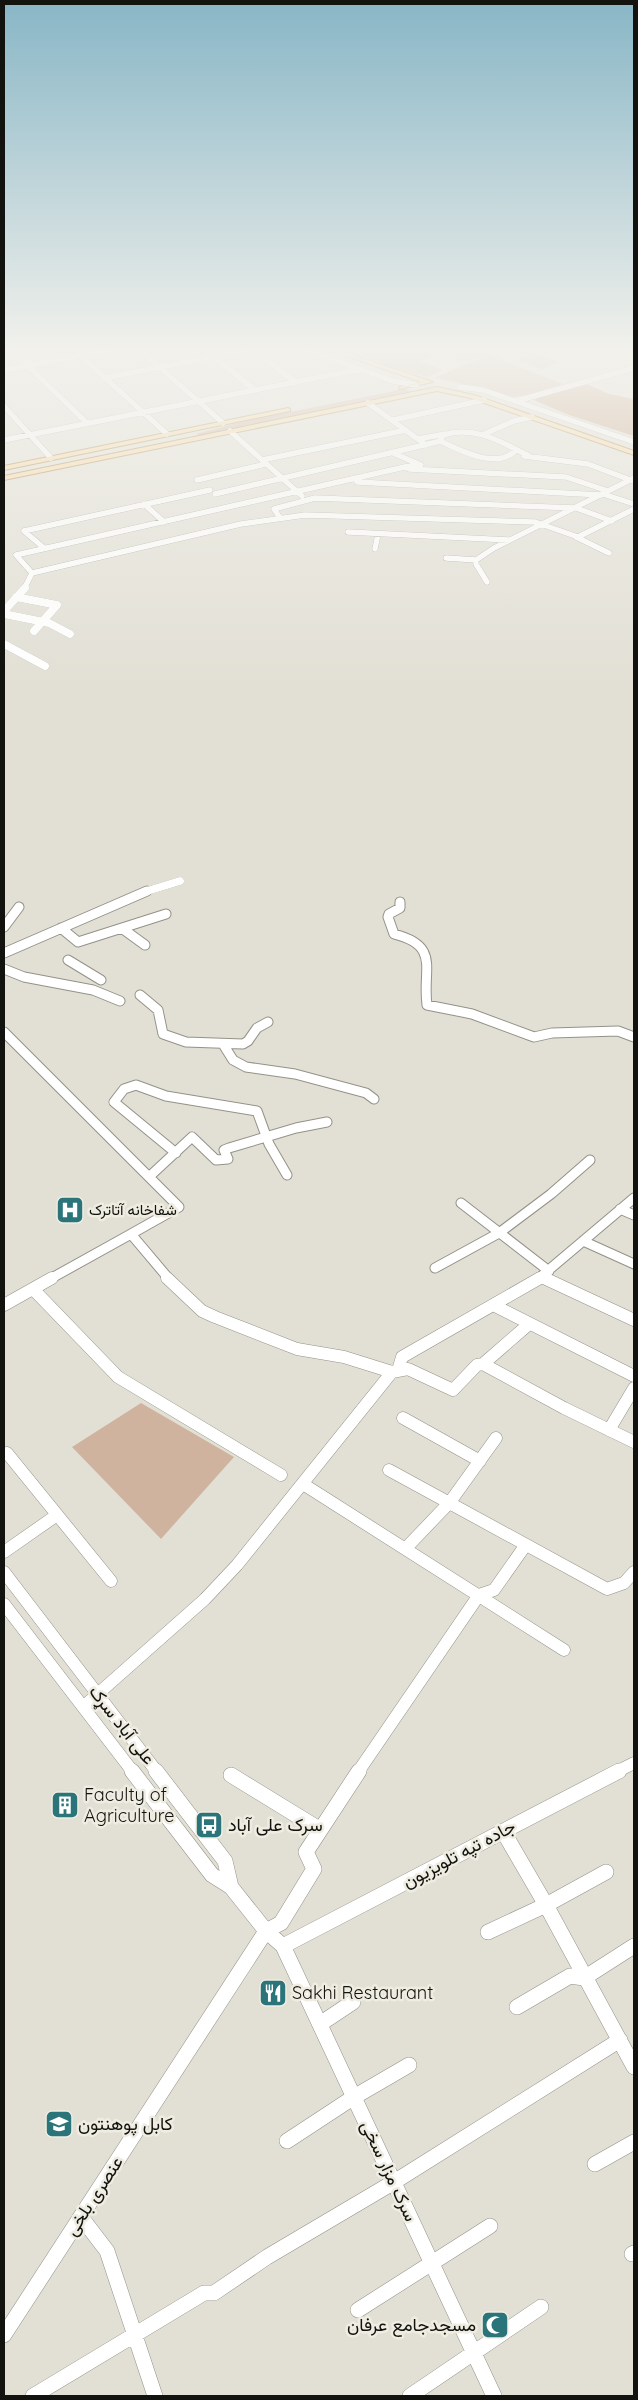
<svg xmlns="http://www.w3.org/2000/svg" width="638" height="2400" font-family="Quicksand,Vazirmatn,sans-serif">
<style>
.green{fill:#d0b39f}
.forest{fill:#c89e7f}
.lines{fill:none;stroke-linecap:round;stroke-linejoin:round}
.minor-far4-casing{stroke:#949288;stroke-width:6}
.minor-far3-casing{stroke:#949288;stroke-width:8}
.minor-far2-casing{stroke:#949288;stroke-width:11}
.minor-far1-casing{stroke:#949288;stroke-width:13}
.minor-casing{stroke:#949288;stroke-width:16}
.major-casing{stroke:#ab8546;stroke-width:2}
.minor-far4{stroke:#fff;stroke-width:5.5}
.minor-far3{stroke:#fff;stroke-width:8}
.minor-far2{stroke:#fff;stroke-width:9}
.minor-far1{stroke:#fff;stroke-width:12}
.minor{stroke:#fff;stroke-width:15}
.major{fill:#fedba2;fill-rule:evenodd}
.labels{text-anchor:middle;stroke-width:5;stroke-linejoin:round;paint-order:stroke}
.poi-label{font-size:15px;fill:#12120e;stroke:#efede2;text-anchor:start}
.near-street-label{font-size:18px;fill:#12120e;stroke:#efede2}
.near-poi-label{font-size:18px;fill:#12120e;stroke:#efede2;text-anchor:start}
</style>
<rect width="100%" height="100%" fill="#e2e0d5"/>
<path class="green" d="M368 350H475L563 384 528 395 512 397 482 388 434 378 487 356 466 361 441 353 420 361 443 370 427 377 387 365 358 353Z
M534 353 559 362 543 369 517 360Z
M404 389 412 391 200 436 196 434 245 421Z
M141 1403 234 1457 161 1539 72 1447Z"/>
<path class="forest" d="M584 383 609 394 634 399V436L569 415 534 400 550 392Z"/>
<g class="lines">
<g class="minor-far4-casing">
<path id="minor-far4" d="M16 350 31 366
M140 350 223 423
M206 350 255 390
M254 350 295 382
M307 350 393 381 416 385
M81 356 167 434
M28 366 87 423
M4 370 112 350
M104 378 248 350
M460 387 483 390 634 442
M516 401 634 368
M368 403 426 445
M4 406 51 458
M393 420 484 400
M230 431 302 496
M484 434 514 421 532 417
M418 439 445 434
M4 440 361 369
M516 450C497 470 463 451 442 442L441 439 443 435C475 425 501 442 529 456
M393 453 421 465
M524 456 588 464 633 481
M262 460 406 430
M409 469 566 477 608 491
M197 480 266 464
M357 482 601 495
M215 494 441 441
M603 494 634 504
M144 504 164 522
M280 518 274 509 315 498 576 508 612 521
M24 531 210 490
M24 531 44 548
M348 532 509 540
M576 537 609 553
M375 549 378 534
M446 558 476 560
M32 573 241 524 305 515 535 522 578 537 634 509
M487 582 476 564V560L494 548 634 478
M24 589 32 573 16 555 418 464"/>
</g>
<g class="minor-far3-casing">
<path id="minor-far3" d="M16 597 57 605 34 631
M4 611 25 588
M4 614 49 623 70 634
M4 644 45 666
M144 892 180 881"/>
</g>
<g class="minor-far2-casing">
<path id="minor-far2" d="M400 902V908L389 914 388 917 394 934C441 946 422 969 427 1005L472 1014 534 1037 552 1033 618 1031 634 1037
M4 927 19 907
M61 928 78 942 166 914
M123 929 145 945
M4 953 147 891
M68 960 101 980
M4 969 24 977 93 990 120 1001
M140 995 158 1010 163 1034 186 1042 243 1044 248 1041 257 1028 268 1022
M4 1032 179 1207 131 1234 169 1279
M223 1044 233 1060 246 1067 295 1074 366 1093 374 1099
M176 1153 114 1102 124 1089 136 1085 166 1096 257 1111 269 1144 287 1175
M150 1176 192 1137 216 1160 228 1159 224 1150 229 1148 296 1128 327 1122
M461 1203 549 1271
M620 1209 634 1215
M583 1241 634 1264
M435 1268 499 1233 551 1194 590 1160
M542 1277 547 1279
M50 1279 131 1234
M538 1279 634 1198"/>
</g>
<g class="minor-far1-casing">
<path id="minor-far1" d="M167 1278 202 1311 215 1317 297 1349 344 1357 392 1372
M544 1278 634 1320
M33 1289 118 1377 281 1475
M4 1305 52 1278
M493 1305 634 1376
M483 1364 529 1324
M399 1367 402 1357 540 1278
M403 1418 480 1461
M609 1430 634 1388
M7 1453 111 1581
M389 1470 607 1589 624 1583 634 1572
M303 1484 564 1650
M406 1548 450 1502 496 1438
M4 1552 57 1515
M4 1572 157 1772
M4 1604 133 1772
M83 1707 205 1599 237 1565 392 1372 408 1369 453 1390 477 1365 483 1364 564 1408 634 1442
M358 1772 479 1595 494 1590 525 1546
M616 1772 634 1763"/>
</g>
<g class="minor-casing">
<path id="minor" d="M132 1771 212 1875 231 1887
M156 1771 225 1861 231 1887 266 1931 283 1946 494 2396
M231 1775 319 1829
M503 1831 546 1905 634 2067
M488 1932 546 1905 606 1872
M283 1946 619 1771
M517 2007 570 1976 584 1978 634 1946
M320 2024 353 2002
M287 2141 354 2097 409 2065
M595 2164 634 2142
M81 2217 107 2251 155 2396
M632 2254 634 2253
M358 2310 490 2226
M4 2335 266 1931 281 1923 314 1869 306 1852 359 1771
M33 2396 204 2293H214L267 2257 394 2182 620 2040
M410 2396 541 2307"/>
</g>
<g class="major-casing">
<path id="major" d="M329 350H339L433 382 399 389V387L421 382Z
M437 387 474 395 634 451V455L470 398 437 391 4 480V476Z
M288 408 290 409V411L4 470V466Z"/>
</g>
<use href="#minor-far4" class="minor-far4"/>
<use href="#minor-far3" class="minor-far3"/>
<use href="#minor-far2" class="minor-far2"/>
<use href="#minor-far1" class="minor-far1"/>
<use href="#minor" class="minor"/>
<use href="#major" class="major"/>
</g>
<linearGradient id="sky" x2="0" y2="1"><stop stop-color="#88b6c6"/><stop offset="0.51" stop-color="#f2f1ec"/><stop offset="1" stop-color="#f2f1ec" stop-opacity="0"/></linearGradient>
<rect width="638" height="686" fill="url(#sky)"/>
<defs>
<g id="hospital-square" transform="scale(1.4375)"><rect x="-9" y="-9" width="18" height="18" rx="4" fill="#2a747a" stroke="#efede2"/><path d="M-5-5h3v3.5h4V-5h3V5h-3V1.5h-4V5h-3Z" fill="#fff"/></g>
<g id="building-square" transform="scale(1.4375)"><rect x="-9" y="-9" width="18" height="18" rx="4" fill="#2a747a" stroke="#efede2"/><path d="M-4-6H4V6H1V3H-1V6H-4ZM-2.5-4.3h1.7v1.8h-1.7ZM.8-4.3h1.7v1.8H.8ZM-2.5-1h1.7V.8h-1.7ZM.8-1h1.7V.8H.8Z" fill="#fff"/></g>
<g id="bus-square" transform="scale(1.4375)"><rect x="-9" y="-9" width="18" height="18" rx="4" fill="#2a747a" stroke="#efede2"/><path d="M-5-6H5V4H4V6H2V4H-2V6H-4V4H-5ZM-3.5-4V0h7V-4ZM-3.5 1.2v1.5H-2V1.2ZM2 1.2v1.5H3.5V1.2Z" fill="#fff"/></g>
<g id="restaurant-square" transform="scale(1.4375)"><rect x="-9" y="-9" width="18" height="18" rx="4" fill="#2a747a" stroke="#efede2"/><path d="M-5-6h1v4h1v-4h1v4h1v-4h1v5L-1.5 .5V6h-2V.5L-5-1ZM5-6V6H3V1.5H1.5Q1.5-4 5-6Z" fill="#fff"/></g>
<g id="university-square" transform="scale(1.4375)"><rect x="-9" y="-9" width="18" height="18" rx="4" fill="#2a747a" stroke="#efede2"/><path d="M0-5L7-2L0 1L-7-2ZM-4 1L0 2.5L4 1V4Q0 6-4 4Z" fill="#fff"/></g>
<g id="mosque-square" transform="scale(1.4375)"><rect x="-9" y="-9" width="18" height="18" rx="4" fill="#2a747a" stroke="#efede2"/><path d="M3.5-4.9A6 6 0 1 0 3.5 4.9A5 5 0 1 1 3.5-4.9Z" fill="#fff"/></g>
</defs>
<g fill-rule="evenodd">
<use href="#hospital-square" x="70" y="1210"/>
<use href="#building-square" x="65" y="1805"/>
<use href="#bus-square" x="209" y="1825"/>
<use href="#restaurant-square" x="273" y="1993"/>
<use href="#university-square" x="59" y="2124"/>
<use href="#mosque-square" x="495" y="2325"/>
</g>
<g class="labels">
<g class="poi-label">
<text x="89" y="1215">شفاخانه آتاترک</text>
</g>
<g class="near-street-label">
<text transform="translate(122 1725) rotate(52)" y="6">علی آباد سړک</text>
<text transform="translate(459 1854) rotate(-28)" y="6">جاده تپه تلویزیون</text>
<text transform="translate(389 2171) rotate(65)" y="6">سرک مزار سخی</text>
<text transform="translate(94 2196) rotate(-57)" y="6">عنصری بلخی</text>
</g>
<g class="near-poi-label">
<text x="84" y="1801">Faculty of<tspan x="84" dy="21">Agriculture</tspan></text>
<text x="228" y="1831">سرک علی آباد</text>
<text x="292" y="1999">Sakhi Restaurant</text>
<text x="78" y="2130">کابل پوهنتون</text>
<text x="476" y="2331" text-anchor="end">مسجدجامع عرفان</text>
</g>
</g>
<rect width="638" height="2400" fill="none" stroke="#12120e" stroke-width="10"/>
</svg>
